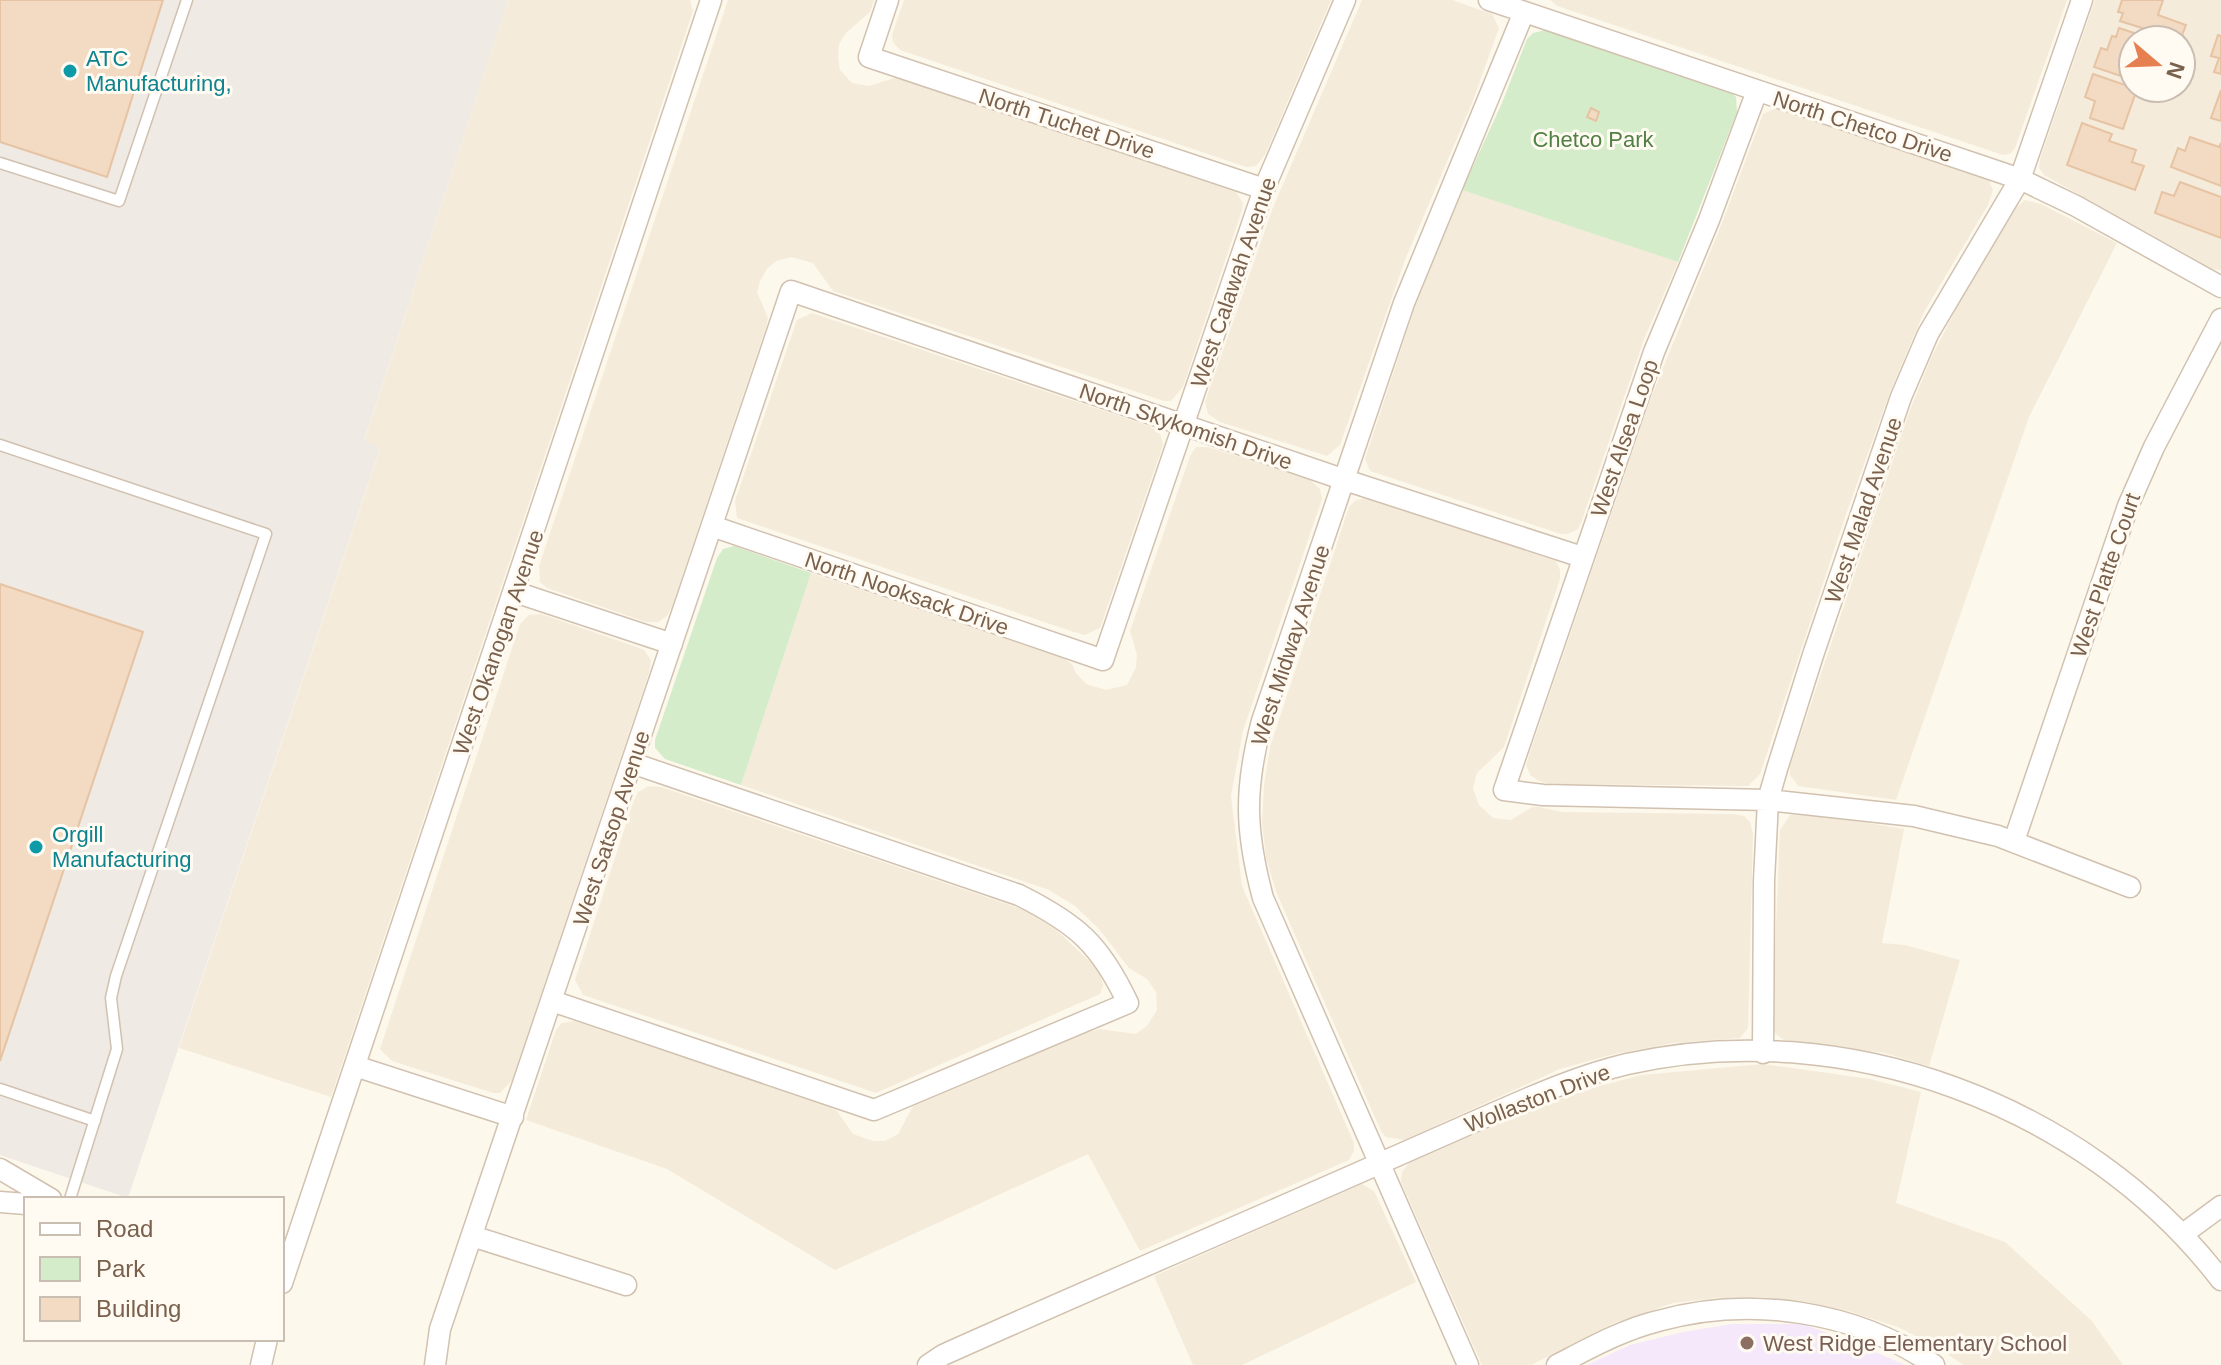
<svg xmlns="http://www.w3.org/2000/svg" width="2221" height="1365" font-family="Helvetica,sans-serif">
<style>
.residential{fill:#f5ebda;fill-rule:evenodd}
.industrial{fill:#efeae4}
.education{fill:#f5e8fa}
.green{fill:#d4ecc9}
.building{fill:#f3dac3;stroke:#e6c3a3;stroke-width:2}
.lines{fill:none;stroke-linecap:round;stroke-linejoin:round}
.lane-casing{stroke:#d1c1b0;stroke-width:13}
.street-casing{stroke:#d1c1b0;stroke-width:23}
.lane{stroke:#fff;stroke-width:10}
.street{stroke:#fff;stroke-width:20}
.culture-dot{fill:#0f9aa8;stroke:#fffbf3;stroke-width:3}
.education-dot{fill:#8d6e63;stroke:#fffbf3;stroke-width:3}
.labels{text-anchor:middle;stroke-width:6;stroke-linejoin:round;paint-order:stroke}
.culture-label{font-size:22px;fill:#0d838f;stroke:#fffbf3;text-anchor:start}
.street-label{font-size:22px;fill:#7a614d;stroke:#fffbf3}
.park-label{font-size:22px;fill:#518044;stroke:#fffbf3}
.education-label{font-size:22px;fill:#785e54;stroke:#fffbf3;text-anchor:start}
</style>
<rect width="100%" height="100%" fill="#fdf8ec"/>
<path class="residential" d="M508 0H690L693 11 331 1097 179 1048 380 449 364 442Z
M728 0H874L870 12 846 33 839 44 838 58 840 70 852 83 869 86 894 78H904L1236 192 1243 203 1242 210 1183 387 1171 401H1164L833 291 813 263 791 257 776 261 767 269 760 281 757 292 768 318 766 327 672 606 667 616 658 622H646L547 588 540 582 539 566Z
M904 0H1331L1265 155 1256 166 1246 167 900 50 893 42 892 35Z
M1362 0H1452L1492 14 1499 28 1472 103 1405 260 1340 445 1327 456 1220 422 1208 414 1205 402 1272 210Z
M1550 0H2067L2015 148 2010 154 2003 155 1557 6Z
M2095 0H2221V270L2213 269 2044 175 2039 168 2040 159ZM2133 40H2181V88H2133Z
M1777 108 1979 175 1988 179 1993 190 1988 205 1924 312 1890 392 1845 517 1760 774 1748 786 1548 784 1539 781 1530 775 1526 765 1529 755 1650 400 1722 223 1763 114Z
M1462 190 1678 262 1644 339 1581 523 1578 529 1568 534H1561L1370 471 1365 459 1414 310Z
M2025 200 2041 204 2117 243 2029 417 1896 800 1798 786 1790 775V766L1910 410 1931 358 1967 288 2016 208Z
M812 313 1149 426 1160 433 1163 445 1100 628 1085 635 1074 632 737 518 735 501 797 320Z
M1196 447H1208L1309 479 1320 489 1322 499 1243 731 1231 796 1242 886 1354 1143V1151L1349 1160 1140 1251 1088 1154 835 1270 667 1169 526 1120 556 1030 562 1023 574 1021 828 1106 837 1111 853 1134 873 1141H885L898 1134 913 1106 1086 1033 1099 1029 1136 1034 1147 1026 1157 1010 1156 992 1147 979 1129 968 1099 929 1075 906 1049 890 741 785 811 573 1063 658 1072 664 1076 673 1086 684 1106 690 1127 685 1136 667 1137 655 1130 631 1190 456Z
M1366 498 1556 561 1560 570V579L1504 747 1477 773 1473 788 1479 805 1493 818 1511 820 1532 807H1538L1563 812 1733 814 1744 816 1750 822 1753 834 1748 1028 1740 1038 1673 1043 1614 1054 1560 1069 1404 1140 1386 1137 1381 1131 1277 894 1266 858 1262 823 1264 785 1270 747 1349 507 1356 500Z
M541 614 631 645 644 650 651 660 649 673 512 1080 500 1093H493L392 1061 380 1049 520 624 529 615Z
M649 786 661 787 1025 910 1052 926 1099 970 1103 985 1100 994 876 1093 583 995 575 980 633 803 638 792Z
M1806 813 1904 829 1882 943 1905 945 1960 960 1929 1066 1885 1053 1792 1042 1782 1039 1775 1033 1772 1022 1780 830 1790 815Z
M1763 1064 1870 1079 1921 1092 1896 1203 2005 1242 2092 1321 2123 1365H1963L1939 1348 1898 1327 1845 1310 1762 1297 1717 1298 1673 1303 1614 1323 1531 1365H1482L1401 1182 1402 1172 1409 1163 1542 1105 1592 1088 1641 1075Z
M1362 1184 1374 1191 1416 1282 1242 1365H1193L1154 1276Z"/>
<path class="industrial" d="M0 0H508L364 441 380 448 128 1198 0 1155Z"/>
<path class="education" d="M1732 1324H1803L1853 1342 1905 1365H1587L1630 1345 1683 1332Z"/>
<path class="green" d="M1545 30 1732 93 1736 97 1737 112 1678 262 1462 190 1502 103 1527 39 1533 33Z
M734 546 811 573 741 785 665 759 655 748V740L717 558 723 549Z"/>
<path class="building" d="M0 0H163L107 177 0 142Z
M2122 0H2163L2158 15 2186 25 2180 40 2120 21 2123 13 2118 12Z
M2119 28 2155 40H2133V80L2094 67 2101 48 2107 50 2112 36 2116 37Z
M2218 35 2221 36V74L2214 72 2219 58 2211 56Z
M2093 74 2137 89 2123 129 2090 118 2095 101 2085 97Z
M2221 90V121L2211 118Z
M1591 108 1599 112 1596 121 1587 117Z
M2082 123 2112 134 2109 141 2136 150 2132 162 2144 166 2135 190 2067 165Z
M2190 137 2219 147 2221 143V186L2171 167 2178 148 2185 151Z
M2180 182 2221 197V238L2155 213 2162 192 2174 196Z
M0 584 143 632 0 1061Z"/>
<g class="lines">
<g class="lane-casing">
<path id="lane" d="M0 163 119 201 187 0
M0 445 266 534 116 976 111 998 117 1049 70 1199
M0 1089 95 1121"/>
</g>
<g class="street-casing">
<path id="street" d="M888 0 869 57 1264 189
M1489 0 2020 179 2076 206 2221 287
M1757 91 1709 220 1654 352 1504 790 1543 795 1768 800 1914 816 1998 836 2130 887
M712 526 1103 660 1264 189 1345 0
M515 592 672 644
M2014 841 2128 506 2154 447 2221 319
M552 1001 874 1110 1128 1003C1100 944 1077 924 1019 895L632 763
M1763 1053 1764 881 1768 800 1777 769 1813 655 1901 397 1928 334 2020 179 2082 0
M355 1066 513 1117
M0 1169 51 1199
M0 1202 26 1204
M2183 1234 2221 1206
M472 1236 626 1285
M282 1283 711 0
M261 1365 267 1339
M435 1365 440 1329 791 291 1345 480 1582 557
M928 1365 943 1355C1081 1293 1220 1234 1358 1173 1403 1153 1449 1133 1494 1113 1537 1094 1581 1075 1627 1064 1844 1015 2086 1104 2221 1280
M1468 1365 1263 898C1245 831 1244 789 1262 721L1404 303 1524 12
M1557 1365C1590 1348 1622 1330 1658 1321 1750 1295 1856 1311 1934 1365"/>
</g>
<use href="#lane" class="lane"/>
<use href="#street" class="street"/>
</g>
<g class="culture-dot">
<circle cx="70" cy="71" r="8"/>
<circle cx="36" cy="847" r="8"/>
</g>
<circle class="education-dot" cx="1747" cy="1343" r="8"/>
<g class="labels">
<g class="culture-label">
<text x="86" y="66">ATC<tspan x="86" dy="25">Manufacturing,</tspan></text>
<text x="52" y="842">Orgill<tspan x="52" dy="25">Manufacturing</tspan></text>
</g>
<g class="street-label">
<text transform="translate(1067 123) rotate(18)" y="8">North Tuchet Drive</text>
<text transform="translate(1863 126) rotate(18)" y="8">North Chetco Drive</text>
<text transform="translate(1233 282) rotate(-71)" y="8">West Calawah Avenue</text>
<text transform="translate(1186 426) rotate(19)" y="8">North Skykomish Drive</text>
<text transform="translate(1624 438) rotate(-71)" y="8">West Alsea Loop</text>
<text transform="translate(1863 510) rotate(-71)" y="8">West Malad Avenue</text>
<text transform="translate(2105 575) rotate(-71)" y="8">West Platte Court</text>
<text transform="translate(907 593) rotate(19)" y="8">North Nooksack Drive</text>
<text transform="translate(498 642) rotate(-71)" y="8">West Okanogan Avenue</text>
<text transform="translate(1290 645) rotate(-72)" y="8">West Midway Avenue</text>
<text transform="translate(611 828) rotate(-72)" y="8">West Satsop Avenue</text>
<text transform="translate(1537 1098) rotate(-21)" y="8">Wollaston Drive</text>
</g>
<g class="park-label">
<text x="1593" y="147">Chetco Park</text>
</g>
<g class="education-label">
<text x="1763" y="1351">West Ridge Elementary School</text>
</g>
</g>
<rect x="24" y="1197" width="260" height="144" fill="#fffbf3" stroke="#cabdb1" stroke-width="2"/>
<rect x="40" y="1223" width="40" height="12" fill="#ffffff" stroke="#cabdb1" stroke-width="2"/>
<text x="96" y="1237" font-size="24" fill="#7a614d">Road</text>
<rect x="40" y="1257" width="40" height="24" fill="#d4ecc9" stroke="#cabdb1" stroke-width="2"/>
<text x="96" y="1277" font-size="24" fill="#7a614d">Park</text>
<rect x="40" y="1297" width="40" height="24" fill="#f3dac3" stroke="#cabdb1" stroke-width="2"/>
<text x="96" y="1317" font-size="24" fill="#7a614d">Building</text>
<g transform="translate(2157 64) rotate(109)"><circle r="38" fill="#fffbf3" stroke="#cabdb1" stroke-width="2"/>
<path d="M0-6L14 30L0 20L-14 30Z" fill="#e78051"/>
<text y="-12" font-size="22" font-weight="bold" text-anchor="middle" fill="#7a614d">N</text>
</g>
</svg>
